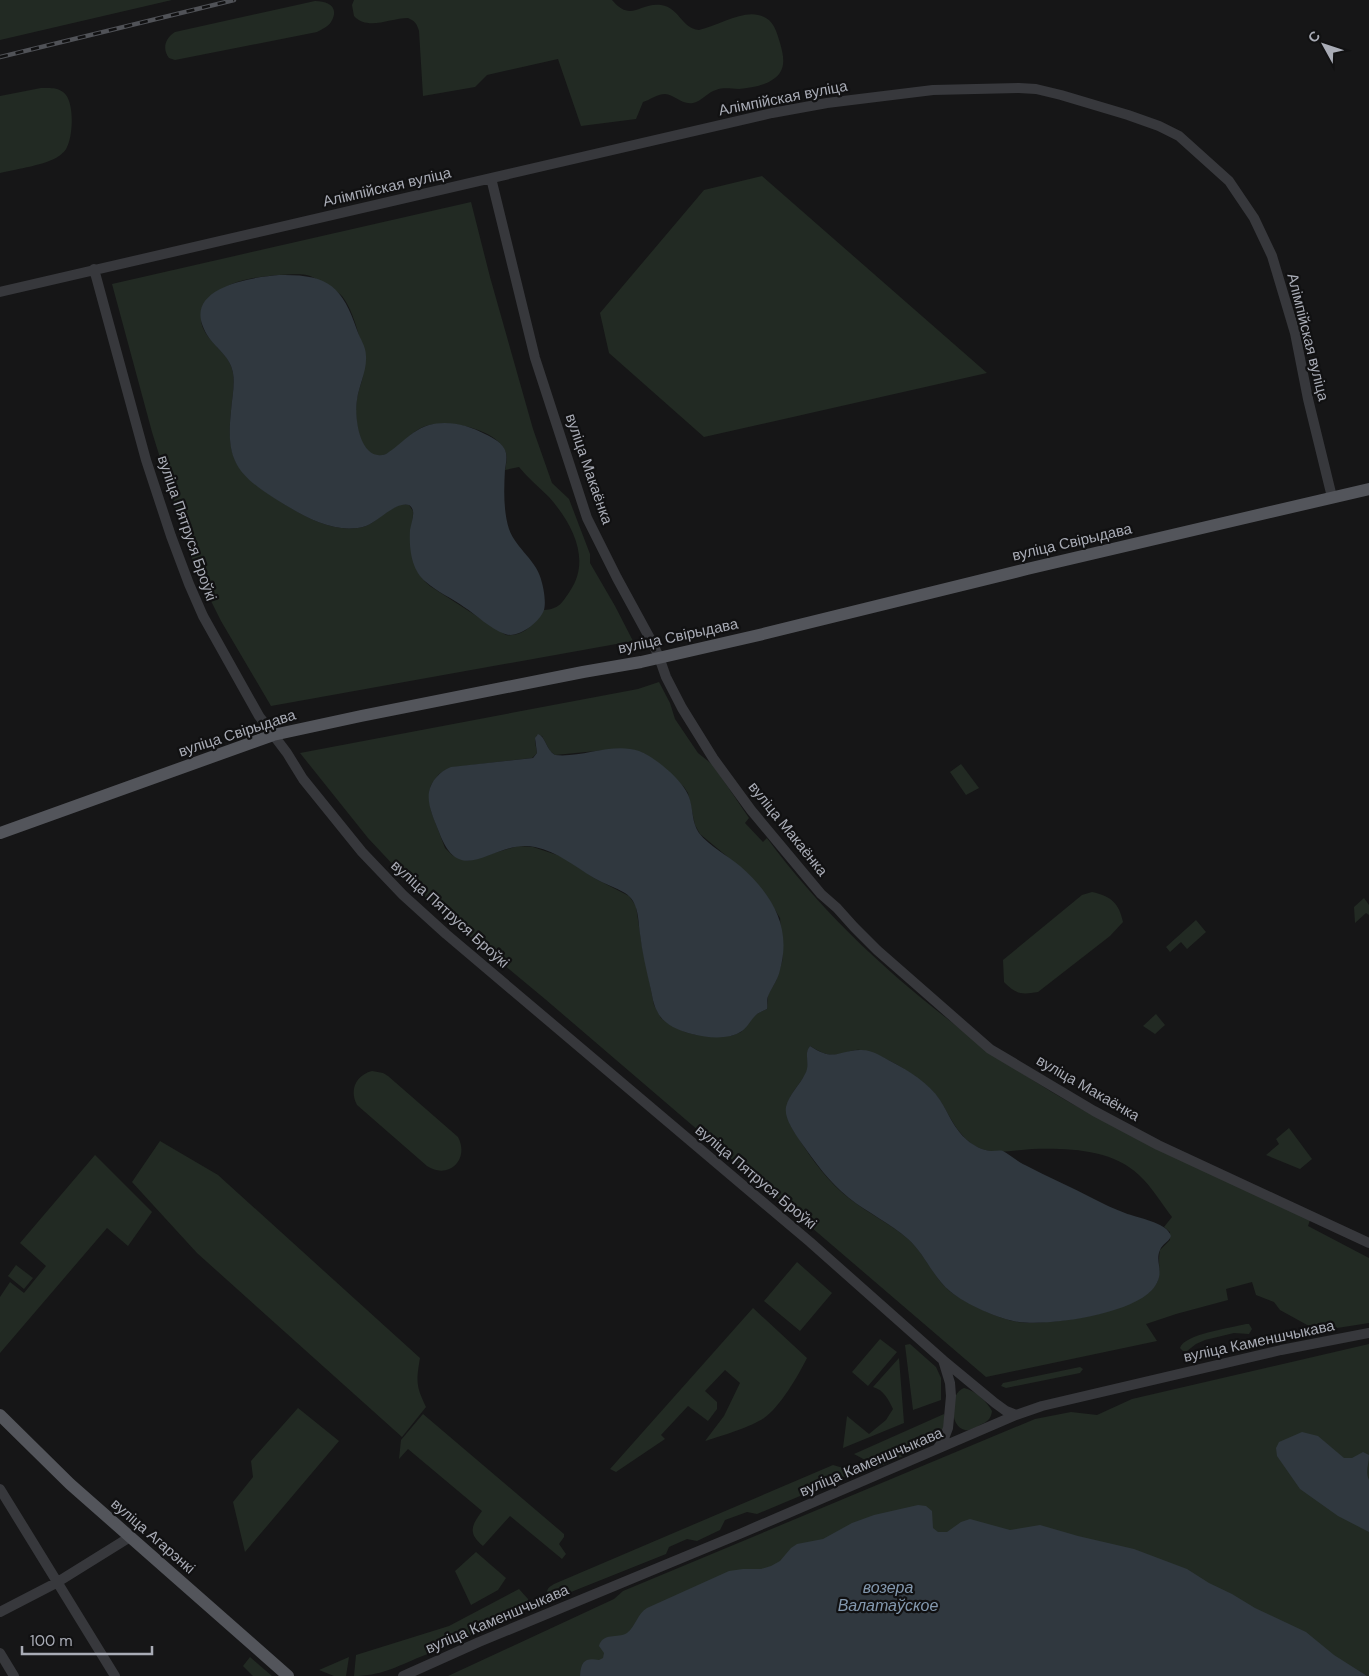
<svg xmlns="http://www.w3.org/2000/svg" width="1369" height="1676" font-family="'DM Sans',sans-serif">
<style>
.green{fill:#222a23;fill-rule:evenodd}
.water{fill:#30383f}
.lines{fill:none;stroke-linecap:round;stroke-linejoin:round}
.minor{stroke:#37383c;stroke-width:10}
.major{stroke:#53555b;stroke-width:12}
.rail-casing{stroke:#505257;stroke-width:4.5}
.rail{stroke:#111112;stroke-width:2.5;stroke-dasharray:8;stroke-linecap:butt}
.labels{text-anchor:middle;stroke-width:4.5;stroke-linejoin:round;paint-order:stroke}
.street-label{font-size:15px;fill:#a9acb6;stroke:#111112}
.water-label{font-size:16px;font-style:italic;fill:#8398ae;stroke:#111112}
</style>
<rect width="100%" height="100%" fill="#161617"/>
<path class="green" d="M0 0H172L0 40Z
M354 0H612C631 23 640 2 661 5 680 8 681 28 699 30 717 26 741 11 758 15 773 18 776 30 780 43 784 57 787 71 772 80 763 86 750 88 739 89 731 89 724 87 716 90 708 92 702 101 693 103 681 105 674 94 665 94 657 94 650 100 643 102L636 119 581 126 558 59 487 75 475 87 423 96 419 31C417 24 415 21 408 18 390 18 368 31 354 16L352 5Z
M315 1C328 1 340 7 331 22 328 27 322 29 317 32L175 60 169 58C162 49 165 38 175 32Z
M41 88C49 88 57 87 63 92 75 100 73 136 67 147 66 150 62 154 59 156 46 165 17 169 0 173V96Z
M762 176 987 373 704 437 609 353 600 313 704 190Z
M471 202 490 277 533 429 552 483 569 499 590 554V563L615 606 633 641 271 706 221 621 198 575 188 548 152 432 112 284ZM279 275C289 275 300 273 310 276 316 278 338 291 342 296 355 312 366 355 363 376 362 382 359 388 358 394 354 410 356 432 364 446 368 453 375 457 383 455 397 452 409 433 423 427 444 418 496 428 505 451 508 456 506 464 505 470L519 467C528 478 539 487 549 497 571 522 592 559 570 591 562 603 559 609 544 610 535 623 524 637 506 635L430 586C406 566 413 539 413 511L409 505C395 500 379 521 366 526 334 536 300 514 275 498 236 473 226 458 231 411 232 399 235 386 233 373 230 354 212 346 204 330 198 318 202 308 210 299 228 280 254 277 279 275Z
M659 682 670 703 675 719 698 753 713 765 749 818 745 823 763 842 767 838C825 917 899 984 978 1042 1013 1068 1050 1093 1089 1113 1161 1151 1236 1184 1310 1220L1308 1226 1369 1258V1323L1318 1331 1280 1310 1274 1302 1256 1295 1252 1282 1226 1289 1228 1300 1176 1314 1146 1324 1157 1341 986 1377 545 999 457 926 411 884 368 838 300 753 638 689ZM537 735 542 736 550 751 555 755 617 749 643 753 662 766 684 787 688 793 695 825 700 834 747 873 766 895 780 918 783 955 782 962 776 981 768 995 767 1009 756 1014 741 1032 731 1036 696 1035 685 1032 669 1024 661 1018 654 1005 641 940 636 906 629 896 594 878 563 857 533 847 518 846 467 861 452 855 445 848 431 811 429 794 431 785 439 774 447 769 455 767 532 758 537 753 535 741ZM810 1046C824 1054 828 1057 845 1053 849 1052 855 1049 860 1050 869 1050 893 1062 901 1067 915 1076 930 1086 939 1099 951 1117 958 1138 979 1148 995 1155 1015 1150 1032 1149 1068 1148 1112 1149 1139 1175 1152 1187 1162 1204 1172 1217L1164 1227 1170 1232V1240L1160 1250C1157 1263 1163 1276 1154 1287 1134 1313 1049 1326 1018 1322 999 1319 972 1306 955 1295 934 1281 926 1254 907 1238 889 1223 868 1213 850 1199 829 1183 813 1161 799 1139 793 1130 785 1118 787 1107 789 1093 801 1084 807 1071 810 1062 804 1055 810 1046Z
M961 764 979 788 966 795 950 772Z
M1092 892C1111 896 1119 903 1123 922L1110 936 1038 992C1021 995 1016 994 1004 982L1003 960 1082 895Z
M1364 898 1369 905V915L1366 913 1355 923 1354 907Z
M1196 920 1206 932 1187 949 1181 942 1170 952 1166 947Z
M1156 1014 1165 1025 1155 1034 1143 1026Z
M372 1071 383 1073 388 1076 458 1137C470 1160 448 1180 427 1166L357 1105C349 1090 356 1075 372 1071Z
M1289 1128 1312 1159 1300 1169 1266 1155 1279 1144 1276 1139Z
M160 1141 218 1175 420 1358C416 1382 416 1386 426 1407L402 1437 197 1253 132 1182Z
M95 1155 152 1212 128 1246 107 1228 0 1353V1297L10 1282 24 1293 46 1266 20 1243Z
M797 1262 832 1293 800 1331 764 1301Z
M16 1265 33 1278 24 1289 8 1276Z
M753 1308 807 1358C798 1376 780 1407 764 1418 751 1427 721 1436 705 1441L724 1416 740 1383 725 1370 705 1391 717 1402V1409L708 1421 688 1406 661 1435 665 1439 616 1472 610 1469Z
M1246 1324H1249L1252 1329 1249 1334 1234 1333 1205 1340 1196 1344 1187 1351H1183L1180 1348C1184 1334 1231 1328 1246 1324Z
M880 1339 897 1352 868 1386 852 1372Z
M910 1344 936 1367 941 1378V1400L913 1410 905 1345Z
M1369 1344V1676H448L614 1599 623 1591 1035 1419 1071 1412 1097 1415 1132 1399Z
M899 1358 904 1423 843 1448 847 1416 869 1434 886 1420 893 1409C888 1399 884 1390 873 1387Z
M1080 1367 1083 1369 1080 1373 1006 1388 1001 1386 1003 1383Z
M964 1388C975 1390 987 1402 992 1411 991 1419 987 1422 980 1425 975 1428 970 1431 965 1430 949 1427 949 1393 964 1388Z
M298 1408 339 1441 245 1552 233 1502 253 1477 251 1461Z
M423 1414 564 1534V1537L559 1544 566 1554 562 1559 510 1516 483 1546C467 1533 472 1525 482 1511L408 1449 399 1459 401 1440Z
M944 1414C944 1428 945 1434 933 1443L878 1467 854 1454Z
M833 1465 857 1472 757 1514 747 1512 725 1520 720 1530 697 1541 687 1539 669 1547 666 1554 556 1598 547 1596C546 1589 549 1587 554 1584Z
M476 1552 506 1578 498 1590 471 1605 455 1571Z
M519 1589 528 1599 530 1608C493 1625 457 1643 420 1657 396 1667 380 1676 354 1676L356 1655 449 1626Z
M250 1657 272 1676H253L243 1666Z
M349 1657 346 1676H334L319 1670Z"/>
<path class="water" d="M279 275C327 274 342 285 357 330 360 339 366 346 366 356 367 371 359 385 357 400 354 418 360 463 386 454 396 448 404 439 413 433 434 417 463 422 485 434 493 438 504 443 506 453 507 458 506 464 505 469 504 488 503 510 509 529 516 549 538 561 542 583 544 590 546 603 544 610 540 622 518 639 505 634 490 629 477 615 464 607 452 598 437 592 426 582 411 570 409 548 410 530 411 524 414 517 413 511 412 507 411 507 409 505 396 501 379 521 366 526 334 536 300 514 274 498 235 473 226 458 231 411 232 398 235 385 233 373 230 354 211 346 204 329 184 287 253 277 279 275Z
M538 734C546 737 546 750 555 755 582 758 613 742 639 751 655 757 686 782 690 800 693 810 692 823 699 833 709 846 727 855 740 866 772 894 792 927 780 970 778 979 773 986 769 994 766 999 768 1004 767 1009 763 1011 760 1012 757 1014 751 1019 748 1027 742 1031 725 1043 690 1036 673 1027 666 1023 660 1018 657 1011 653 1004 652 994 650 986 646 969 642 951 640 934 638 919 639 902 625 893 615 887 604 884 594 878 574 866 558 852 535 847 494 838 461 892 439 832 434 819 427 805 429 792 431 781 440 771 451 767L533 758 537 753 535 738Z
M810 1046C835 1062 836 1051 860 1050 871 1049 883 1057 892 1062 909 1071 929 1083 940 1100 949 1114 954 1129 967 1140 974 1146 982 1150 991 1151 995 1151 1000 1150 1003 1151 1009 1154 1018 1162 1025 1165 1048 1177 1071 1187 1094 1199 1104 1204 1114 1209 1125 1213 1137 1218 1167 1222 1171 1236 1169 1242 1162 1244 1160 1250 1154 1263 1167 1273 1152 1290 1130 1314 1051 1326 1019 1322 1001 1320 965 1304 951 1292 933 1278 925 1254 908 1239 890 1223 868 1213 849 1198 829 1182 815 1162 800 1141 794 1132 784 1118 786 1107 789 1094 800 1085 805 1074 811 1064 803 1054 810 1046Z
M1302 1432 1318 1436 1344 1458H1352L1363 1452 1369 1455C1369 1464 1365 1472 1369 1480V1532L1338 1516 1300 1489 1277 1456 1276 1448 1279 1442Z
M918 1505 926 1506 932 1511 933 1528 938 1532H947L961 1522 970 1519 1010 1530 1040 1525 1078 1536 1134 1549 1187 1569 1209 1583 1232 1594 1255 1608 1306 1632 1334 1655 1367 1676H580C581 1660 586 1658 599 1660L603 1658 604 1653 599 1646C603 1632 617 1639 627 1633 636 1626 637 1614 647 1608L729 1571 743 1569H761L771 1566 780 1561 791 1548 797 1544 823 1539 852 1523 874 1515Z"/>
<g class="lines">
<path class="minor" d="M491 178 535 358 587 518 617 578 653 644 659 657 666 677 682 708 713 758 751 810 821 894 837 908 854 927 877 950 990 1049 1094 1111 1158 1145 1369 1243
M94 269 146 460 171 536 189 584 203 616 259 716 287 753 303 779 362 852 403 895 446 934 810 1242 943 1360 995 1403 1006 1411 1016 1415
M0 292 772 113 827 103 933 90 1019 88 1036 89 1061 95 1128 115 1159 126 1179 136 1229 181 1254 218 1272 256 1295 333 1308 399 1332 497
M937 1449 943 1441 948 1428 951 1396 950 1383 943 1360
M0 1489 115 1676
M0 1612 56 1583 130 1537
M0 1653 14 1676
M403 1676 479 1642 742 1533 1016 1415 1042 1406 1281 1350 1369 1333"/>
<path class="major" d="M0 833 273 735 361 716 583 672 641 662 763 634 1027 569 1369 489
M0 1415 70 1484 288 1676"/>
<g class="rail-casing">
<path id="rail" d="M0 57 234 0"/>
</g>
<use href="#rail" class="rail"/>
</g>
<g class="labels">
<g class="street-label">
<text transform="translate(783 98) rotate(-11)" y="5">Алімпійская вуліца</text>
<text transform="translate(387 187) rotate(-13)" y="5">Алімпійская вуліца</text>
<text transform="translate(1308 337) rotate(76)" y="5">Алімпійская вуліца</text>
<text transform="translate(589 469) rotate(71)" y="5">вуліца Макаёнка</text>
<text transform="translate(187 528) rotate(71)" y="5">вуліца Пятруся Броўкі</text>
<text transform="translate(1072 542) rotate(-13)" y="5">вуліца Свірыдава</text>
<text transform="translate(678 636) rotate(-12)" y="5">вуліца Свірыдава</text>
<text transform="translate(237 733) rotate(-18)" y="5">вуліца Свірыдава</text>
<text transform="translate(788 829) rotate(51)" y="5">вуліца Макаёнка</text>
<text transform="translate(450 914) rotate(42)" y="5">вуліца Пятруся Броўкі</text>
<text transform="translate(1088 1088) rotate(30)" y="5">вуліца Макаёнка</text>
<text transform="translate(756 1177) rotate(40)" y="5">вуліца Пятруся Броўкі</text>
<text transform="translate(1259 1341) rotate(-12)" y="5">вуліца Каменшчыкава</text>
<text transform="translate(871 1462) rotate(-23)" y="5">вуліца Каменшчыкава</text>
<text transform="translate(153 1536) rotate(41)" y="5">вуліца Агарэнкі</text>
<text transform="translate(497 1619) rotate(-23)" y="5">вуліца Каменшчыкава</text>
</g>
<g class="water-label">
<text x="888" y="1593">возера<tspan x="888" dy="18">Валатаўское</tspan></text>
</g>
</g>
<g transform="translate(1324 45) rotate(310)" stroke="#111112" stroke-width="4" paint-order="stroke">
<path d="M0-4L9 19L0 12L-9 19Z" fill="#a9acb6"/>
<text y="-8" font-size="14" font-weight="bold" text-anchor="middle" fill="#a9acb6">С</text>
</g>
<path d="M22 1646v8h130v-8" fill="none" stroke="#a9acb6" stroke-width="2.5"/>
<text x="30" y="1646" font-size="15" fill="#a9acb6" stroke="#111112" stroke-width="4" paint-order="stroke">100 m</text>
</svg>
